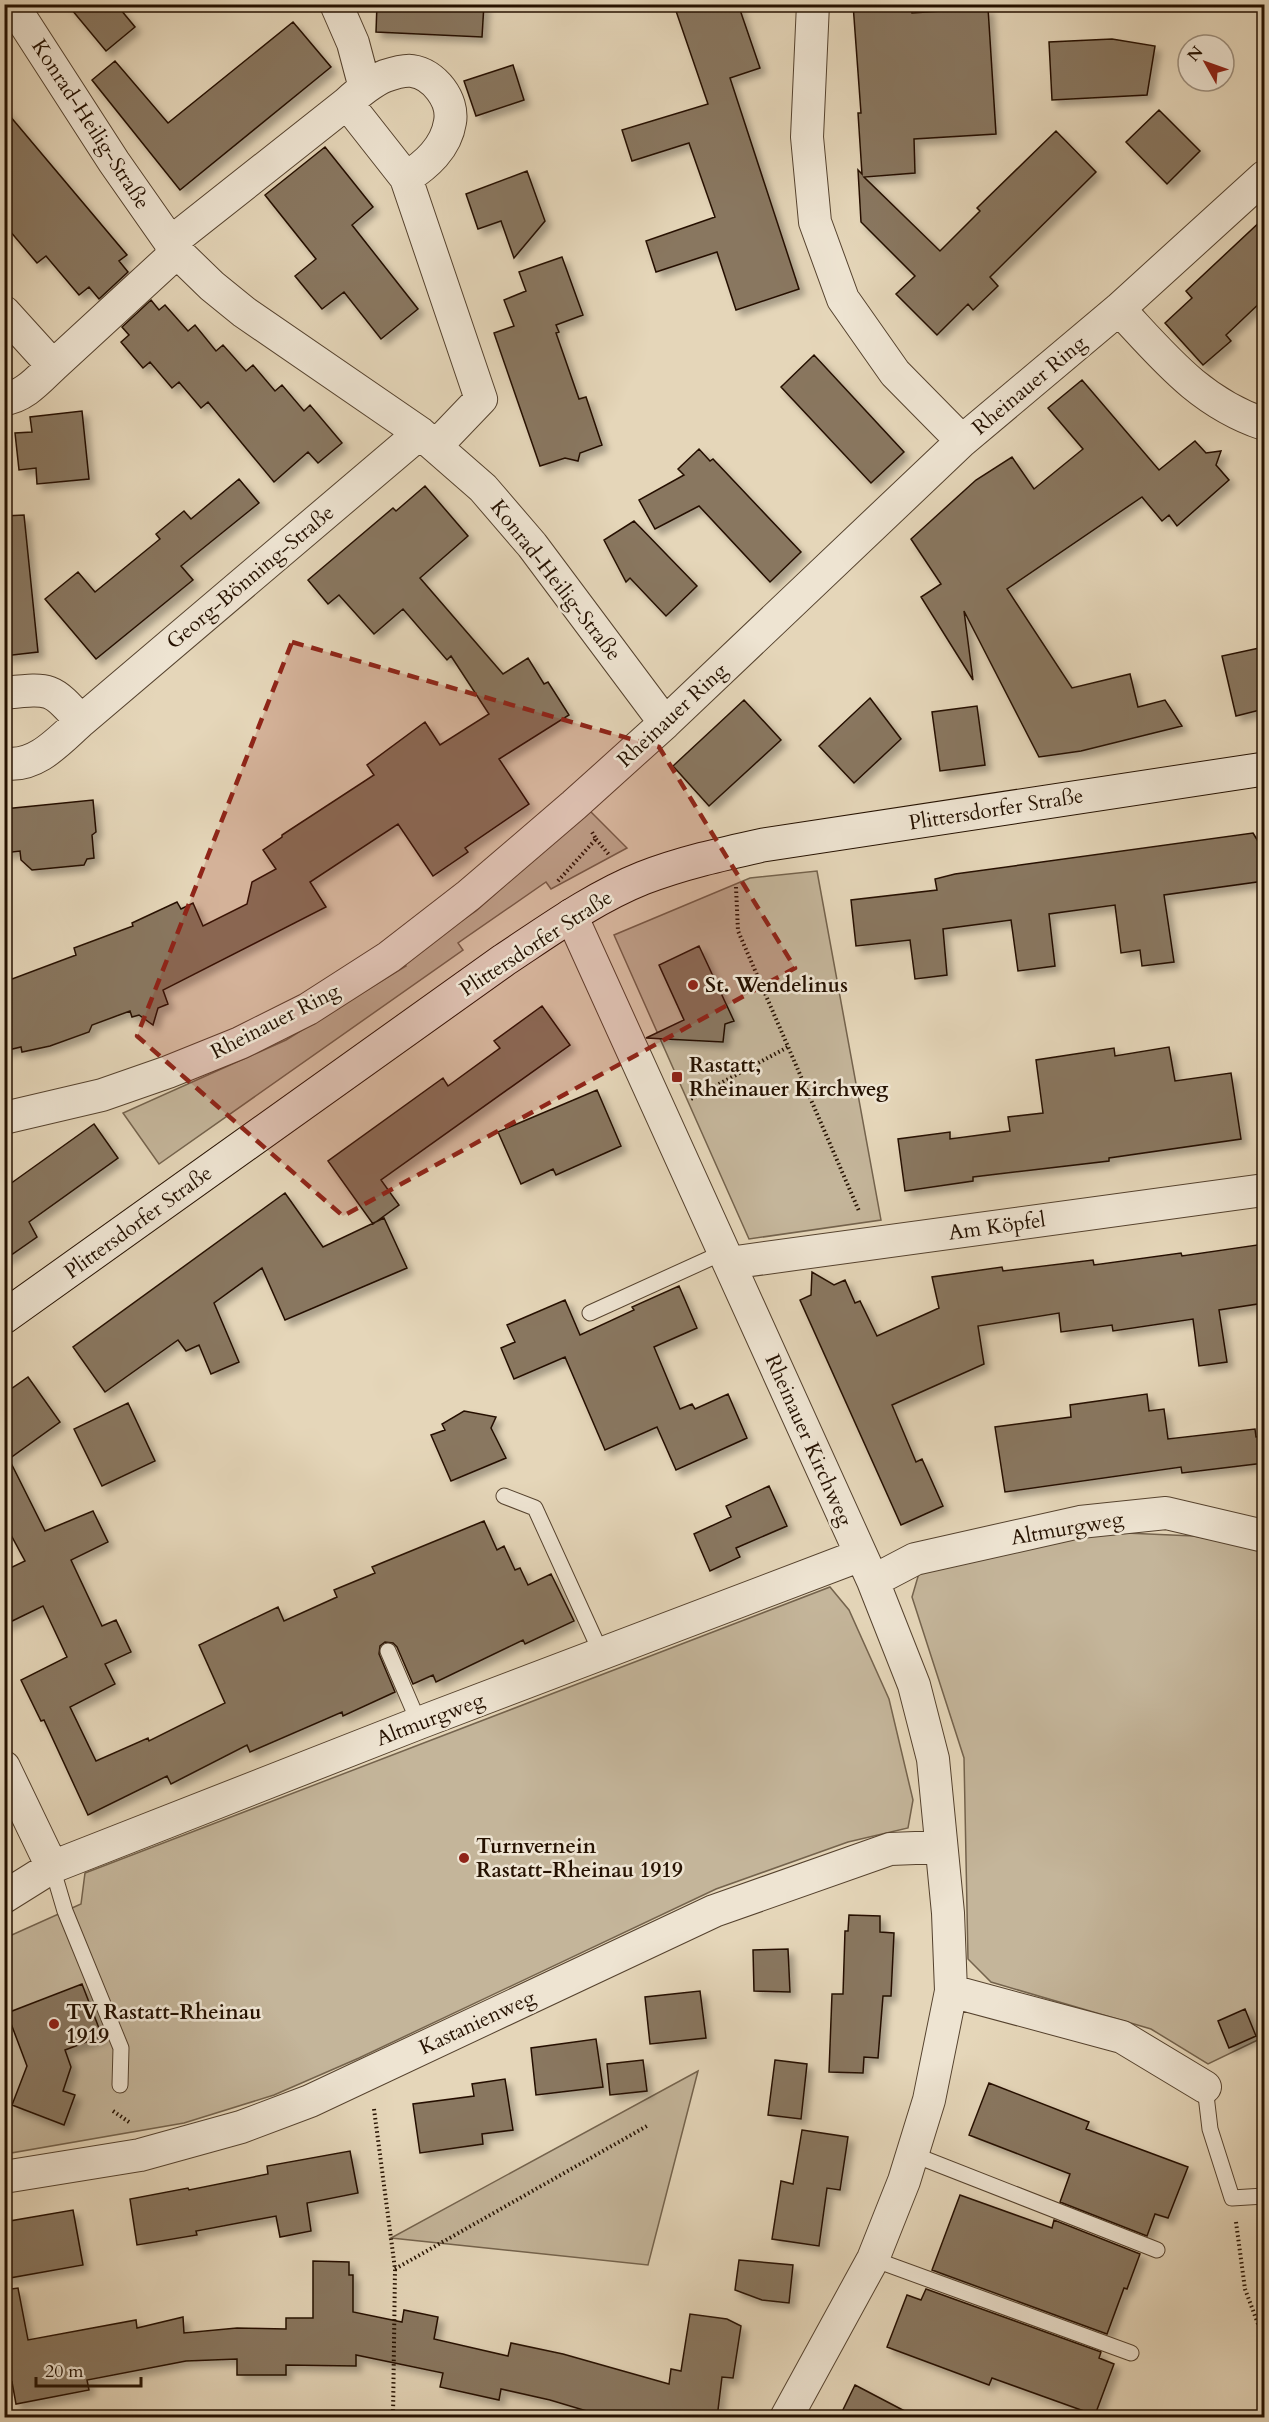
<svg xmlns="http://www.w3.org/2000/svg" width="1269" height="2422" font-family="Cardo,serif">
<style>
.green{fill:#c4b59a;stroke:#74634d;stroke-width:1.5}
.building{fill:#897760;stroke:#251100;stroke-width:1.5;filter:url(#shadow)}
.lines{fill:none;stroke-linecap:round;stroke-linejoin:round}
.lane-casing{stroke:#55422e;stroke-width:17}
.street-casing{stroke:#55422e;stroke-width:34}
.secondary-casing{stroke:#251100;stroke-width:35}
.path{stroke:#251100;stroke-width:4;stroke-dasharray:1.5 3;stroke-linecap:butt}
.lane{stroke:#eee4d2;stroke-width:15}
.street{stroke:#eee4d2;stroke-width:32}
.secondary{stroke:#eee4d2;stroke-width:33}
.marked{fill:#8f2418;fill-opacity:0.2;stroke:#8f2418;stroke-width:4.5;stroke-dasharray:12 8;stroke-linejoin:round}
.poi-dot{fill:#8f2418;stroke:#eee4d2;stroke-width:2}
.labels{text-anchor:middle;stroke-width:5;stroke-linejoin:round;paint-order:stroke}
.street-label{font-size:21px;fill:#251100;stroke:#eee4d2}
.poi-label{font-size:21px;font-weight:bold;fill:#251100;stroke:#eee4d2;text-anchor:start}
</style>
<defs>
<filter id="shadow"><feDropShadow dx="5.5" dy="5.5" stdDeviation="3" flood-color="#0004"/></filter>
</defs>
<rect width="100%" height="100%" fill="#e5d6b9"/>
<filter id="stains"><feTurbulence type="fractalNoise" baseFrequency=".00333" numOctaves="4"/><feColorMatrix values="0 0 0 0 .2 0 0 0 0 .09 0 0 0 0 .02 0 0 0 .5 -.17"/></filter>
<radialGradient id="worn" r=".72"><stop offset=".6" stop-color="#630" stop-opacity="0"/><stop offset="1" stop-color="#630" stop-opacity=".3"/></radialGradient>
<path class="green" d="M589 810 627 848 551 889 546 882 458 943 463 950 159 1164 123 1113 286 1040 406 966 403 961 476 911Z
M817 871 881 1220 749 1239 614 935 750 878Z
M1080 1531 1194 1536 1264 1550V2037L1208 2064 1151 2029 991 1982 968 1959 964 1758 912 1597 919 1573Z
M830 1587 849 1610 889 1699 913 1800 908 1828 848 1842 716 1889 359 2058 274 2095 184 2123 5 2154V1938L81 1904 85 1873Z
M698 2071 648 2265 391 2238Z"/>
<path class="building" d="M67 4H116L135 27 106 51Z
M377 4H484L482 37 376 32Z
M694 4H738L760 68 730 78 799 289 736 310 717 252 656 272 646 241 715 217 689 143 632 161 622 130 708 104 676 11Z
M853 4H911L912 13 988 8 996 134 914 139 915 173 864 177 940 251 980 211 977 208 1056 131 1096 172 990 277 998 286 973 310 968 304 937 335 896 294 915 276 861 222 858 170 862 174 858 113H861Z
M293 22 331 67 180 190 92 80 115 61 168 123Z
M1112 39 1155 46 1147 95 1052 100 1049 42Z
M513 65 524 100 476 116 464 81Z
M4 109 127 255 119 261 128 272 99 299 89 287 79 295 46 256 37 263 4 224Z
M1159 110 1200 151 1167 184 1126 142Z
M325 147 373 207 352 225 418 309 381 339 344 292 322 309 295 276 316 259 265 195Z
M527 171 545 221 514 258 501 221 478 229 466 194Z
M1264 218V299L1226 335 1231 341 1203 365 1165 323 1192 298 1186 291Z
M562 257 583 315 556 325 559 332 556 333 579 399 586 397 602 445 580 453 578 461 565 458 540 466 494 333 514 326 504 300 526 291 519 272Z
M151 300 159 310 165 305 188 331 195 325 216 351 223 345 246 371 253 365 275 391 282 385 304 411 310 405 342 443 318 463 308 452 274 482 208 402 201 408 179 382 172 388 150 362 143 368 121 342 129 335 122 327Z
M814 355 904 452 871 483 781 387Z
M1082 380 1159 470 1195 441 1206 453 1221 451 1216 465 1229 480 1177 526 1169 515 1162 521 1142 497 1007 589 1072 688 1130 674 1138 707 1165 700 1182 726 1081 751 1039 757 964 611 973 680 921 597 941 584 911 539 976 480 1012 457 1034 489 1083 449 1048 408Z
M82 411 89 479 37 484 36 468 19 470 15 433 32 432 30 417Z
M699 449 710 461 713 459 801 552 770 582 699 506 655 529 639 500 684 475 678 469Z
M239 479 259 503 181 566 193 580 96 659 45 599 78 572 95 592 160 539 156 534 184 511 191 519Z
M425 486 468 536 420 578 503 674 528 658 544 684 548 682 569 715 499 759 529 804 465 848 468 852 433 876 398 824 310 882 326 907 163 990 168 1004 158 1008 153 1025 139 1015 132 1017 130 1011 92 1025 89 1032 50 1046 22 1052 21 1047 4 1051V982L76 955 74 948 133 926 132 923 177 902 181 909 193 903 203 926 247 904 252 882 276 869 263 850 282 837V835L374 775 367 765 425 722 440 745 489 714 451 656 447 660 403 609 374 634 339 595 328 604 308 580 393 508 396 511Z
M24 515 38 652 4 656V516Z
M634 521 697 586 666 616 630 578 626 582 604 540Z
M1264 647V709L1236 716 1222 656Z
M870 698 901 739 854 783 819 746Z
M744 700 781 740 709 806 673 766Z
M977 706 985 765 940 771 932 712Z
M93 800 96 832 92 835 94 858 87 859 84 865 32 870 21 860 20 851 4 853V809Z
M1253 833 1264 851V881L1164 895 1174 962 1142 966 1140 950 1121 953 1115 905 1049 914 1055 966 1018 971 1011 920 943 929 947 975 915 979 910 940 856 946 851 900 937 890 935 879 955 874Z
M699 946 734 1021 725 1024 723 1042 646 1038 684 1020 659 965Z
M542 1006 570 1045 381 1180 399 1205 373 1224 328 1161 443 1078 448 1086 500 1048 494 1041Z
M1169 1047 1175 1081 1231 1073 1241 1139 1109 1158V1161L973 1177V1181L905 1191 898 1139 950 1132V1139L1010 1131 1008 1117 1043 1113 1036 1060 1114 1048 1115 1056Z
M597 1090 621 1146 556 1175 553 1169 521 1184 498 1132Z
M94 1124 118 1158 29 1222 37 1237 4 1260V1174L10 1184Z
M285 1193 323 1247 384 1218 407 1268 285 1320 262 1268 214 1303 239 1362 211 1374 199 1345 186 1351 178 1340 105 1392 73 1347Z
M1264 1244V1303L1219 1310 1227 1362 1199 1366 1193 1319 1113 1331 1112 1325 1061 1332 1059 1313 978 1326 984 1364 892 1405 916 1462 922 1459 943 1506 901 1525 800 1300 811 1295 812 1272 834 1285 845 1280 855 1303 860 1301 877 1336 939 1308 932 1277 1002 1267 1003 1271 1093 1260 1094 1265 1181 1253 1182 1256Z
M679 1286 697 1328 654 1347 680 1409 692 1404 695 1409 728 1394 747 1438 676 1470 657 1427 605 1450 565 1357 514 1379 501 1348 515 1342 507 1325 565 1300 580 1335 634 1310 632 1307Z
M28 1377 60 1422 9 1459 45 1531 93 1511 108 1542 71 1560 102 1626 116 1620 131 1652 105 1664 115 1684 70 1707 96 1761 148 1738 149 1741 225 1703 199 1645 278 1607 284 1621 337 1597 334 1590 375 1573 372 1567 484 1521 497 1550 504 1546 515 1570 520 1568 528 1585 551 1574 574 1621 525 1644 523 1640 436 1682 433 1675 413 1684 397 1647 393 1643 385 1642 380 1646 379 1654 395 1692 343 1716 342 1712 250 1752 247 1745 171 1784 167 1776 88 1815 44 1720 41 1721 21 1680 67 1657 43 1606 4 1625V1571L25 1561 4 1522V1394Z
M1147 1394 1149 1411 1164 1409 1168 1439 1255 1429 1256 1437 1264 1436V1463L1182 1473 1181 1467 1005 1492 995 1427 1071 1417 1070 1405Z
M128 1403 155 1461 102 1486 74 1429Z
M464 1411 496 1417 491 1428 506 1458 451 1481 431 1435 445 1430 442 1424Z
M769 1486 787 1526 736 1548 740 1557 710 1571 694 1534 731 1517 726 1506Z
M849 1915 880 1916V1932L894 1933 891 1996H883L878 2058 864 2057 863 2073 829 2072 832 1994H843L845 1931H848Z
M788 1949 790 1992 754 1991 753 1950Z
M82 1984 102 2036 65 2050 71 2067 63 2091 75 2095 64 2125 12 2105 27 2066 7 2013Z
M700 1991 706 2038 650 2044 645 1997Z
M1245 2009 1256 2036 1229 2048 1218 2021Z
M596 2039 603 2087 536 2095 531 2048Z
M643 2060 647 2091 610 2095 607 2064Z
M775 2060 807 2064 801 2119 768 2115Z
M505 2079 513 2130 482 2134 483 2144 420 2153 413 2104 474 2096 472 2084Z
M989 2083 1089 2122 1086 2129 1188 2167 1168 2218 1155 2214 1147 2236 1060 2202 1070 2174 969 2135Z
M802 2130 848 2137 840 2190 827 2188 819 2246 772 2239 781 2181 793 2184Z
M350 2151 358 2193 307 2203 311 2231 280 2237 276 2216 196 2231 197 2235 137 2245 130 2199 188 2188 189 2190 268 2174 267 2166Z
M960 2195 1052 2228 1054 2220 1140 2254 1127 2289 1124 2288 1107 2334 932 2270Z
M73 2210 83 2265 4 2279V2222Z
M739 2260 793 2265 789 2303 762 2300 735 2290Z
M313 2261 349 2262V2275H353V2312L402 2322 404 2310 438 2317 434 2339 508 2356 511 2343 563 2354 669 2384 671 2369 681 2371 690 2314 727 2319 741 2326 733 2378 722 2377 717 2418H610L550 2400 501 2389 499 2400 440 2387 443 2373 356 2355V2366L286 2365V2375H237V2359L186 2361 87 2380 89 2390 16 2404 12 2382 7 2383 4 2369V2290L18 2288 28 2340 136 2320 137 2328 183 2317 184 2333 237 2328 286 2329V2318H313Z
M926 2289 1101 2352 1099 2358 1114 2364 1095 2415 992 2378 989 2385 887 2347 907 2295 921 2300Z
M855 2385 918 2418H839Z"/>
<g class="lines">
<g class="lane-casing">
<path id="lane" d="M590 1313 724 1252
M504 1496 535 1508 602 1655
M388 1651 419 1723
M52 1867 65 1911 121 2048 120 2085
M1205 2087 1210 2129 1232 2198 1264 2196
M912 2154 1157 2250
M873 2259 1131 2353"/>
</g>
<g class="street-casing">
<path id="street" d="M12 4 114 162 177 252 212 286 244 312 420 433 483 488 532 545 665 723
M336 4 353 43 365 88
M813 4 807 137 815 222 843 299 895 373 962 441
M406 178C426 165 446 148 450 122 454 100 434 74 412 71 405 70 391 74 385 76 371 82 358 93 347 103L406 178 481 399 436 446
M170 243 347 103
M1119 309C1164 357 1199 402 1264 424
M4 312 53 366 177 252
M4 399C24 397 39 379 53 366
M4 693C50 688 51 687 81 721L420 433
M4 763C35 769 60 740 81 721
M571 915 873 1581 914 1685 933 1759 948 1913 951 1991 929 2100 904 2181 873 2259 786 2418
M4 1118 102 1095 168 1072 240 1043 308 1009 389 957 469 895 574 805 665 723 962 441 1119 309 1264 177
M729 1263 1264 1190
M873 1581 915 1559 1080 1522 1166 1513 1264 1536
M4 1767 52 1867
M4 1897 52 1867 419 1723 861 1555
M951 1991 1122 2037 1205 2087
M4 2177 140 2155 241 2127 310 2101 714 1911 890 1849 941 1847"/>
</g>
<g class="secondary-casing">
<path id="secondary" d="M4 1317 504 960C548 931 593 898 643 878 682 863 722 854 763 845L1264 769"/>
</g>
<path class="path" d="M596 839 610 856
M558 881 596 839 592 832
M736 887 738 931 859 1211
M691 1099 788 1047
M374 2109 395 2269 393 2418
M113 2111 129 2122
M1236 2222 1245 2289 1264 2340
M395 2269 647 2126"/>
<use href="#lane" class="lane"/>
<use href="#street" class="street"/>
<use href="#secondary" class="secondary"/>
</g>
<path class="marked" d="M292 642 659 747 795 968 343 1216 137 1036Z"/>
<g class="poi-dot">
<circle cx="693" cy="985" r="6"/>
<rect x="671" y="1071" width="12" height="12" rx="3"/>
<circle cx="464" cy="1858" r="6"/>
<circle cx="54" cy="2024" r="6"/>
</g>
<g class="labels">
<g class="street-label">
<text transform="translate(91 124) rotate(57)" y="7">Konrad-Heilig-Straße</text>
<text transform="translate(1029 385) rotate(-40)" y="7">Rheinauer Ring</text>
<text transform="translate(250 577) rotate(-40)" y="7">Georg-Bönning-Straße</text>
<text transform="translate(556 580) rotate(52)" y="7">Konrad-Heilig-Straße</text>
<text transform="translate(672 715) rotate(-43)" y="7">Rheinauer Ring</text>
<text transform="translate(996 809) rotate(-9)" y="7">Plittersdorfer Straße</text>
<text transform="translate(536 943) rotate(-33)" y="7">Plittersdorfer Straße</text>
<text transform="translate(275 1021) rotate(-27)" y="7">Rheinauer Ring</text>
<text transform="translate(138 1222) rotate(-36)" y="7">Plittersdorfer Straße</text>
<text transform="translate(997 1226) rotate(-8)" y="7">Am Köpfel</text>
<text transform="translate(809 1440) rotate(66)" y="7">Rheinauer Kirchweg</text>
<text transform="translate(1067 1528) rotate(-10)" y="7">Altmurgweg</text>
<text transform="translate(430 1719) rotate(-21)" y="7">Altmurgweg</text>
<text transform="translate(477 2022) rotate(-25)" y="7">Kastanienweg</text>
</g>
<g class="poi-label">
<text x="705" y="992">St. Wendelinus</text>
<text x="689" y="1072">Rastatt,<tspan x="689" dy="24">Rheinauer Kirchweg</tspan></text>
<text x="476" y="1853">Turnvernein<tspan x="476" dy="24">Rastatt-Rheinau 1919</tspan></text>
<text x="66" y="2019">TV Rastatt-Rheinau<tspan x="66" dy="24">1919</tspan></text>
</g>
</g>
<rect width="1269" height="2422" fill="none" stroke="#e5d6b9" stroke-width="24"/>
<rect x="6" y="6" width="1257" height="2410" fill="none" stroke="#251100" stroke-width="3"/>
<rect x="12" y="12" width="1245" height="2398" fill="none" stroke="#251100" stroke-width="1.5"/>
<g transform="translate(1206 63) rotate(310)"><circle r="28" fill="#eee4d2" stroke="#9e907e" stroke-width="1.5"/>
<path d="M0-4.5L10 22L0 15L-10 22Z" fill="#8f2418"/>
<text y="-9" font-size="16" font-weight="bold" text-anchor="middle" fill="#251100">N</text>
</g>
<path d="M36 2377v9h105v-9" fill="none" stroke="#251100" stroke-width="3"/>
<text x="45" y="2377" font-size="18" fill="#251100" stroke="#eee4d2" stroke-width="4.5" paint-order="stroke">20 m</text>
<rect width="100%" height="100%" filter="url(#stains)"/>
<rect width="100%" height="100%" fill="url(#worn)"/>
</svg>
